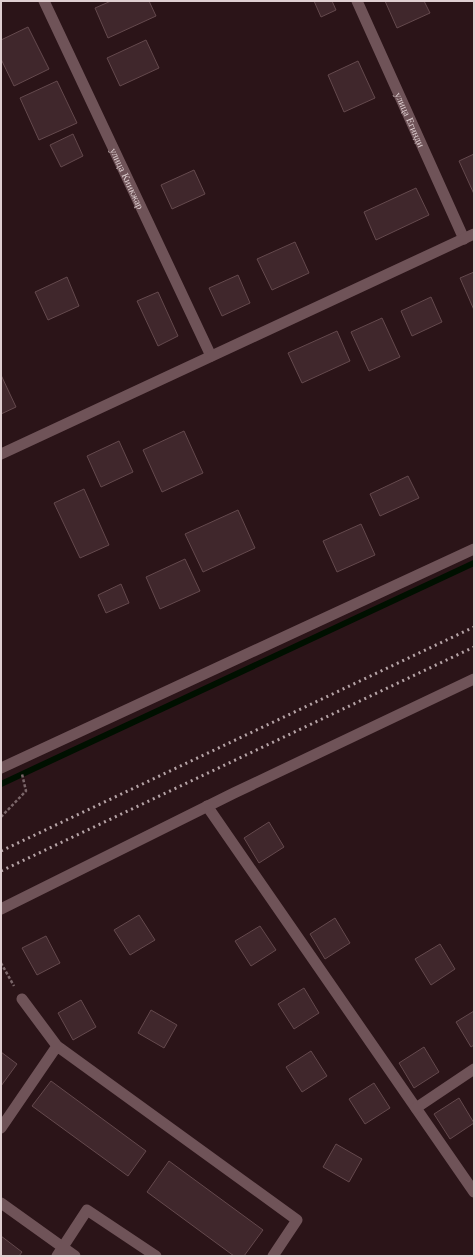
<svg xmlns="http://www.w3.org/2000/svg" width="475" height="1257" font-family="'Libre Baskerville',serif">
<style>
.lines{fill:none;stroke-linecap:round;stroke-linejoin:round}
.stream{stroke:#001000;stroke-width:6}
.building{fill:#40272c;stroke:#64494d}
.path{stroke:#7a6669;stroke-width:2.5;stroke-dasharray:3 2;stroke-linecap:butt}
.service{stroke:#6f5358;stroke-width:11}
.minor{stroke:#6f5358;stroke-width:11}
.rail{stroke:#b5a3a6;stroke-width:3;stroke-dasharray:2 4;stroke-linecap:butt}
.labels{text-anchor:middle;stroke-width:3;stroke-linejoin:round;paint-order:stroke}
.street-label{font-size:10px;fill:#dfcfd1;stroke:#2b1418}
</style>
<rect width="100%" height="100%" fill="#2b1418"/>
<g class="lines">
<path class="stream" d="M1 784 474 563"/>
</g>
<path class="building" d="M111 1H149L156 16 108 38 95 8Z
M314 1H332L336 10 321 17Z
M385 1H424L430 13 397 28Z
M28 27 49 69 14 86 1 59V40Z
M146 40 159 68 120 86 107 58Z
M358 61 375 98 344 112 328 75Z
M57 81 77 123 39 140 20 98Z
M73 134 83 156 61 167 50 145Z
M474 154V194L459 161Z
M194 170 205 194 172 209 161 185Z
M416 188 429 215 376 240 364 212Z
M295 242 309 273 272 290 257 259Z
M474 272V310L460 278Z
M238 275 250 303 222 316 209 288Z
M67 277 79 306 48 320 35 292Z
M158 292 178 336 158 346 137 301Z
M431 297 442 322 412 336 401 311Z
M382 318 400 357 369 371 351 332Z
M337 331 350 361 302 383 288 353Z
M1 375 16 407 1 414Z
M184 431 203 473 162 492 143 450Z
M119 441 133 472 101 487 87 456Z
M408 476 419 498 380 516 370 494Z
M84 489 109 545 80 558 54 503Z
M238 510 255 548 203 572 185 534Z
M361 524 375 555 337 572 323 541Z
M185 559 200 591 160 609 146 577Z
M121 584 129 603 106 613 98 595Z
M269 822 284 847 259 863 244 838Z
M139 915 155 940 130 955 114 930Z
M335 918 350 943 325 959 310 934Z
M260 926 276 950 251 966 235 941Z
M46 936 60 963 37 975 22 948Z
M440 944 455 969 431 985 415 959Z
M304 988 319 1013 294 1029 278 1004Z
M81 1000 96 1027 73 1040 58 1013Z
M151 1010 177 1025 164 1048 138 1033Z
M474 1011V1045L471 1047 456 1022Z
M424 1047 439 1072 414 1088 399 1063Z
M311 1051 327 1076 302 1092 286 1067Z
M1 1052 17 1064 1 1086Z
M51 1081 146 1151 128 1176 32 1106Z
M374 1083 390 1108 365 1124 349 1099Z
M459 1098 474 1123 450 1139 434 1114Z
M336 1144 362 1159 349 1182 323 1167Z
M169 1161 263 1230 244 1256H234L147 1192Z
M1 1236 22 1252 19 1256H1Z"/>
<g class="lines">
<path class="path" d="M1 817 26 791 22 774
M1 963 14 986"/>
<path class="service" d="M57 1046 297 1220 273 1256
M1 1128 57 1046 22 999
M1 1203 75 1256
M57 1256 87 1210 156 1256"/>
<g class="minor">
<path id="s1" d="M44 1 211 356"/>
<path id="s2" d="M357 1 464 239"/>
<path d="M1 454 474 234"/>
<path d="M1 768 474 549"/>
<path d="M207 806 474 1192"/>
<path d="M1 909 234 793 474 679"/>
<path d="M416 1108 474 1069"/>
</g>
<path class="rail" d="M1 851 474 627
M1 871 474 647"/>
</g>
<g class="labels">
<g class="street-label">
<text dy="4" stroke="none"><textPath href="#s2" startOffset="130">улица Егинди</textPath></text>
<text dy="4" stroke="none"><textPath href="#s1" startOffset="196">улица Киикжар</textPath></text>
</g>
</g>
<rect width="475" height="1257" fill="none" stroke="#dfcfd1" stroke-width="4"/>
</svg>
